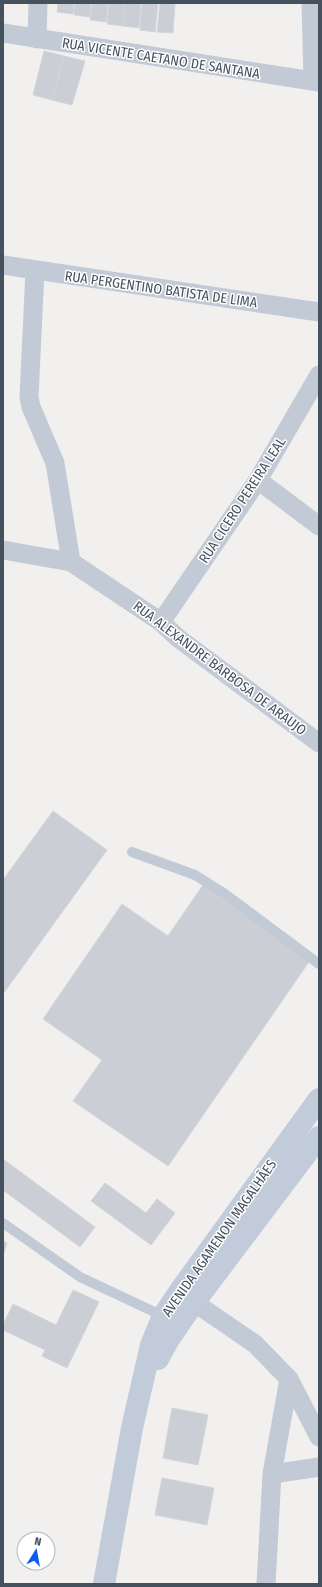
<svg xmlns="http://www.w3.org/2000/svg" width="322" height="1587" font-family="'Fira Sans Condensed',sans-serif">
<style>
.building{fill:#cbced4;stroke:#d3d5db}
.lines{fill:none;stroke-linecap:round;stroke-linejoin:round}
.service{stroke:#c2cad5;stroke-width:10}
.minor{stroke:#c2cad5;stroke-width:19}
.secondary{stroke:#c1cbd9;stroke-width:22}
.labels{text-anchor:middle;stroke-width:3;stroke-linejoin:round;paint-order:stroke}
.street-label{font-size:14px;fill:#46515e;stroke:#fff}
</style>
<rect width="100%" height="100%" fill="#f2efef"/>
<path class="building" d="M58 3H74L73 14 57 12Z
M75 3H91L90 17 74 15Z
M92 3H108L106 22 90 20Z
M109 3H125L123 26 107 24Z
M125 3H141L139 28 123 26Z
M142 3H158L155 32 140 30Z
M160 3H175L173 33 157 32Z
M44 51 64 56 52 100 33 95Z
M64 56 85 61 72 105 52 100Z
M53 811 107 850 3 994V880Z
M203 885 311 959 168 1166 73 1101 102 1060 43 1019 122 904 168 936Z
M3 1159 95 1227 80 1247 3 1190Z
M105 1183 146 1213 157 1199 175 1213 151 1245 91 1201Z
M3 1241 7 1243 3 1255Z
M73 1290 99 1302 67 1368 42 1356 45 1350 3 1330V1325L13 1304 56 1325Z
M172 1408 208 1415 198 1465 163 1458Z
M162 1478 214 1488 207 1525 155 1515Z"/>
<g class="lines">
<path class="service" d="M132 852 195 875 225 894 319 964
M3 1223 80 1277 163 1316"/>
<path class="minor" d="M311 3 313 81
M3 33 319 82
M37 39 38 3
M3 265 319 312
M35 270 29 397 31 407 55 463 71 562
M258 480 319 526
M3 550 71 562 161 622 178 638 319 743
M161 622 258 480 319 375
M182 1294 255 1344 289 1379 319 1437
M272 1474 319 1467
M266 1584 272 1474 289 1379"/>
<path class="secondary" d="M158 1359 169 1339 193 1304 319 1137
M104 1584 132 1428 151 1345 163 1316 179 1292 319 1099"/>
</g>
<g class="labels">
<g class="street-label">
<text transform="translate(161 58) rotate(9)" y="5">RUA VICENTE CAETANO DE SANTANA</text>
<text transform="translate(161 289) rotate(8)" y="5">RUA PERGENTINO BATISTA DE LIMA</text>
<text transform="translate(242 500) rotate(-57)" y="5">RUA CICERO PEREIRA LEAL</text>
<text transform="translate(220 668) rotate(37)" y="5">RUA ALEXANDRE BARBOSA DE ARAUJO</text>
<text transform="translate(219 1238) rotate(-55)" y="5">AVENIDA AGAMENON MAGALHÃES</text>
</g>
</g>
<rect width="322" height="1587" fill="none" stroke="#46515e" stroke-width="8"/>
<g transform="translate(36 1551) rotate(11)"><circle r="19" fill="#ffffff" stroke="#b5b9bf"/>
<path d="M0-3L7 15L0 10L-7 15Z" fill="#0d5eee"/>
<text y="-6" font-size="11" font-weight="bold" text-anchor="middle" fill="#46515e">N</text>
</g>
</svg>
